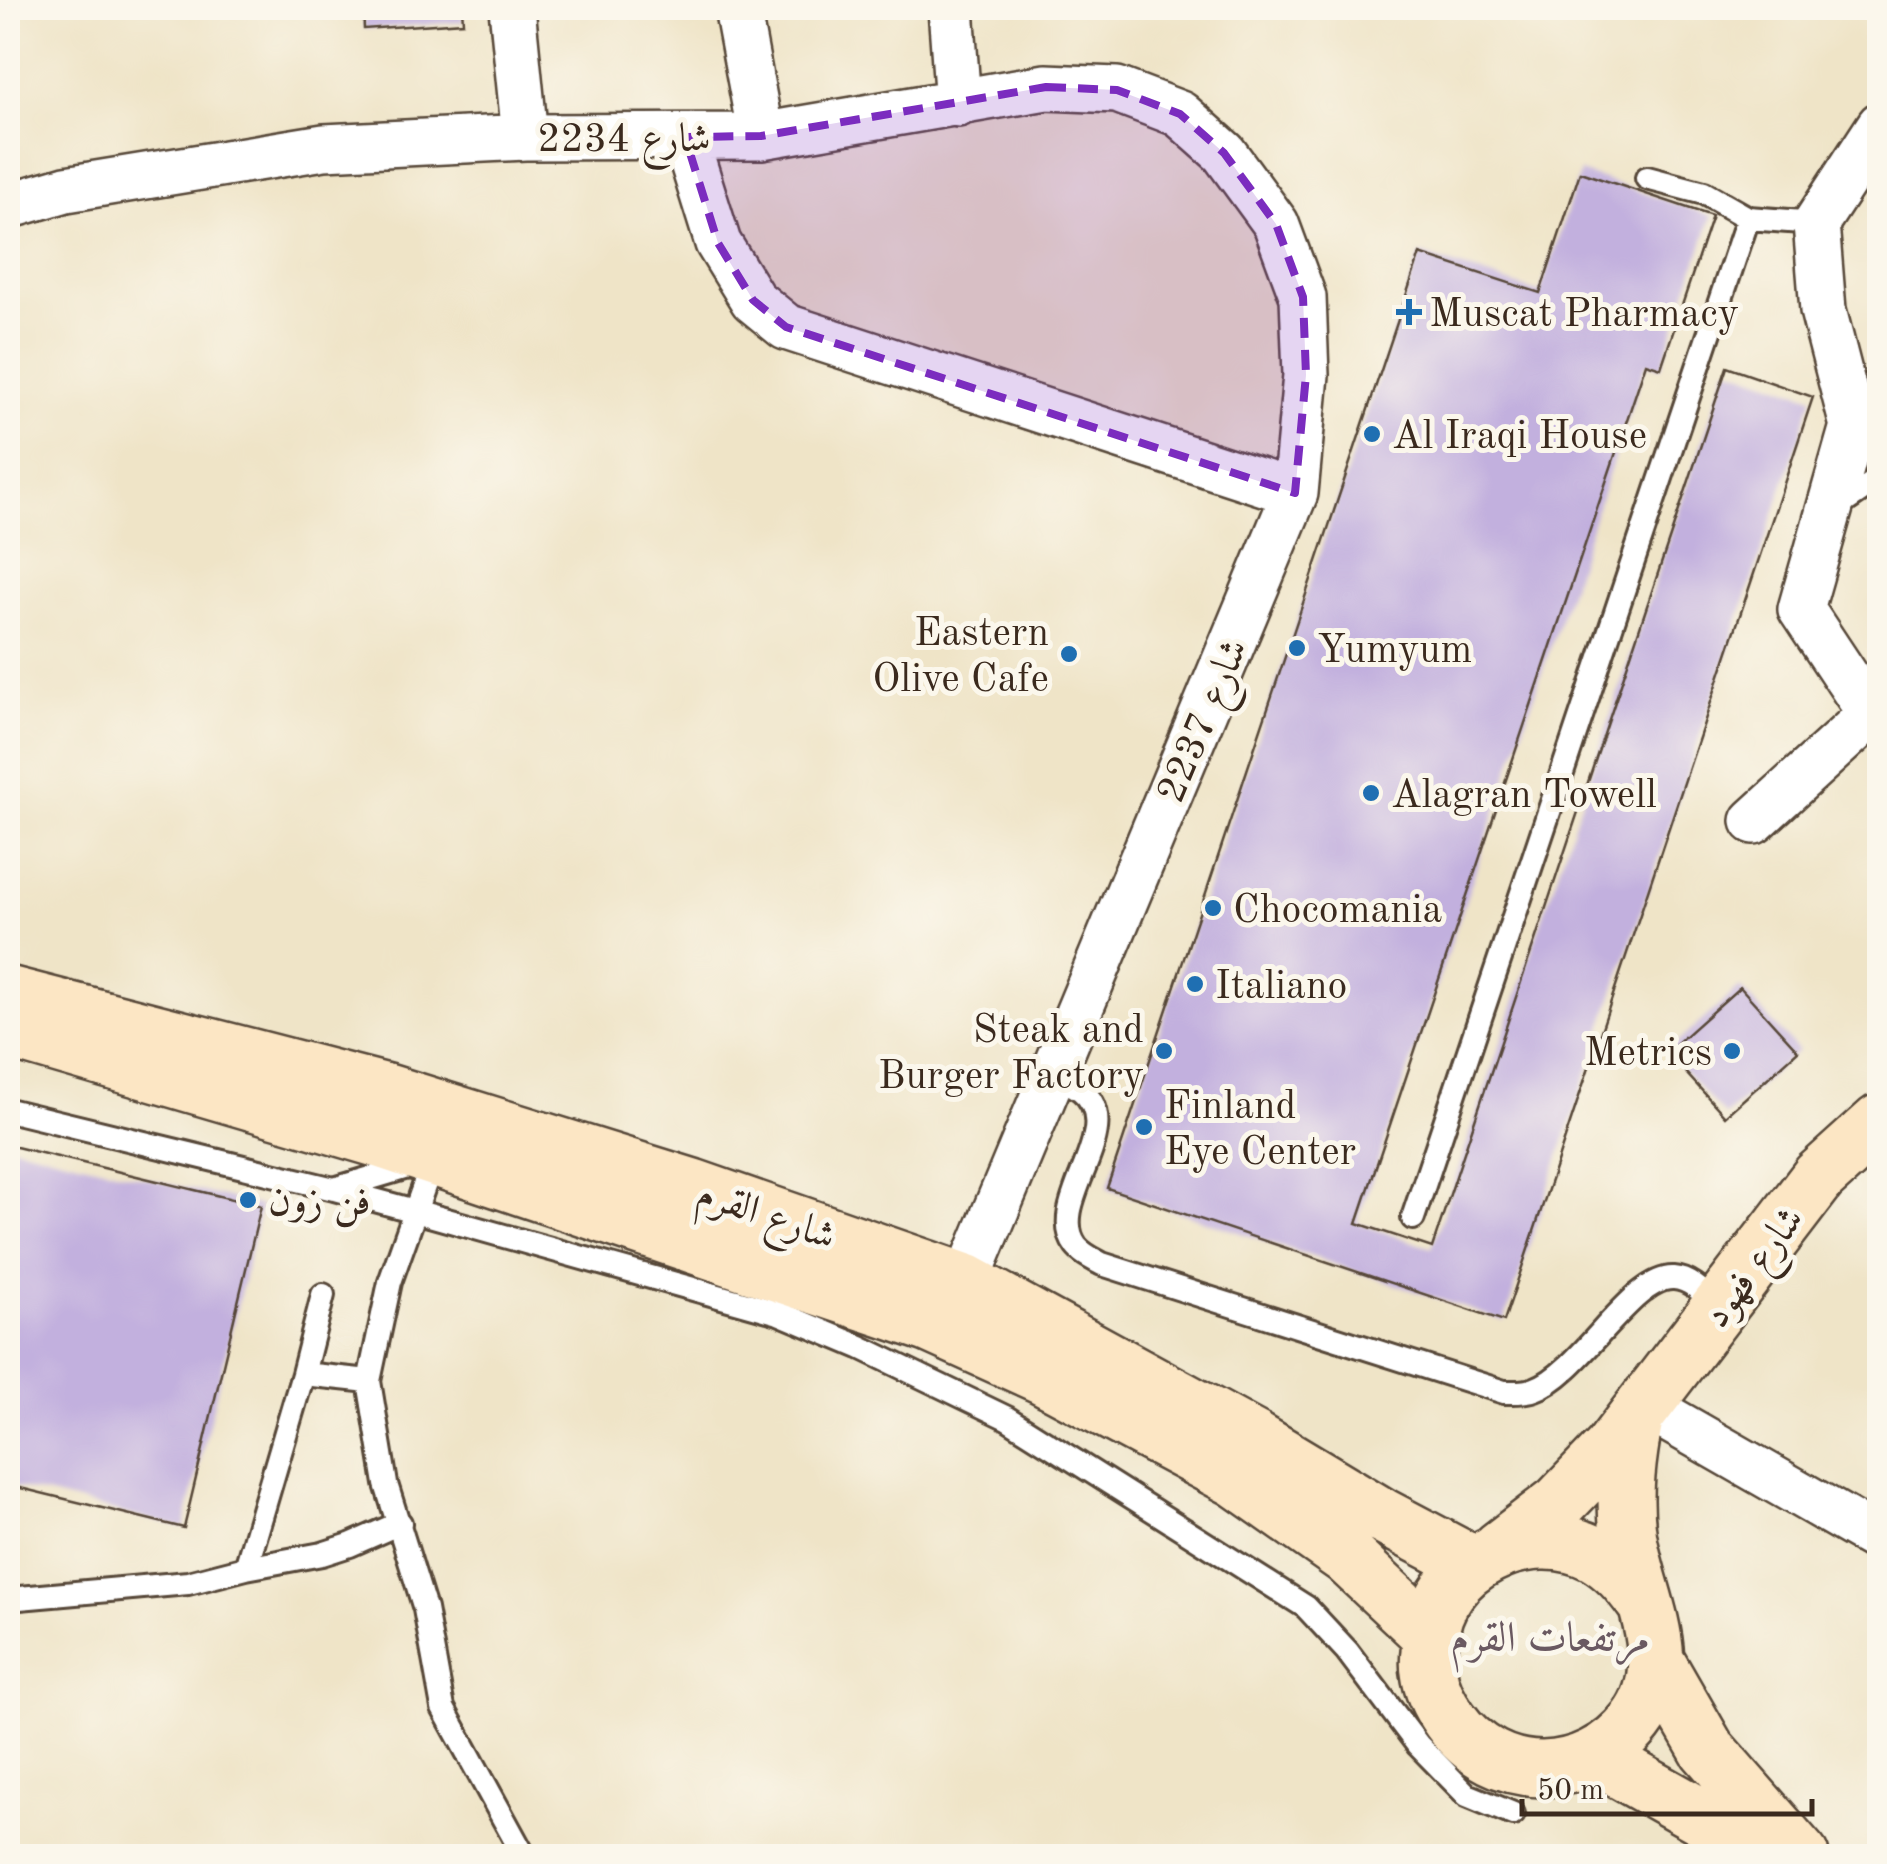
<svg xmlns="http://www.w3.org/2000/svg" width="1887" height="1864" font-family="'Old Standard TT',Amiri,serif">
<style>
.building{fill:#c2b0de}
.lines{fill:none;stroke-linecap:round;stroke-linejoin:round}
.lane-casing{stroke:#564637;stroke-width:28}
.street-casing{stroke:#564637;stroke-width:50}
.secondary-casing{stroke:#564637;stroke-width:60}
.lane{stroke:#fff;stroke-width:22}
.street{stroke:#fff;stroke-width:45}
.secondary{stroke:#fce6c4;stroke-width:55}
.marked{fill:#7b2cbf;fill-opacity:0.2;stroke:#7b2cbf;stroke-width:8;stroke-dasharray:20 12;stroke-linejoin:round}
.poi-dot{fill:#1f6fb2;stroke:#fbf7ec;stroke-width:4}
.labels{text-anchor:middle;stroke-width:10;stroke-linejoin:round;paint-order:stroke}
.street-label{font-size:40px;fill:#3b2a1e;stroke:#fbf7ec}
.poi-label{font-size:40px;fill:#3b2a1e;stroke:#fbf7ec;text-anchor:start}
.neighbourhood-label{font-size:42px;fill:#6a5961;stroke:#fbf7ec}
</style>
<rect width="100%" height="100%" fill="#fbf7ec"/>
<filter id="ink" filterUnits="userSpaceOnUse"><feTurbulence type="fractalNoise" baseFrequency=".01" numOctaves="2"/><feDisplacementMap in="SourceGraphic" scale="20" xChannelSelector="R" yChannelSelector="G"/><feConvolveMatrix kernelMatrix="1 2 1 2 8 2 1 2 1" color-interpolation-filters="sRGB"/></filter>
<filter id="wash" filterUnits="userSpaceOnUse"><feTurbulence type="fractalNoise" baseFrequency=".0048" numOctaves="4" result="noise"/><feDisplacementMap in="SourceGraphic" scale="40" xChannelSelector="R" yChannelSelector="G"/><feGaussianBlur stdDeviation="2.25" result="paint"/><feColorMatrix in="noise" values="0 0 0 0 0 0 0 0 0 0 0 0 0 0 0 0 0 1.4 0 .05"/><feComposite in="paint" operator="in"/></filter>
<g filter="url(#wash)">
<rect width="100%" height="100%" fill="#efe4c7"/>
<g id="blocks">
<path class="building" d="M363 8H462L463 22 364 29Z
M1580 172 1712 216 1661 368 1646 363 1357 1223 1432 1248 1727 367 1813 397 1504 1321 1107 1188 1420 254 1540 293Z
M1740 987 1798 1051 1725 1116 1667 1052Z
M8 1145 261 1206 184 1528 8 1485Z"/>
</g>
</g>
<g filter="url(#ink)">
<use href="#blocks" fill-opacity="0" stroke="#564637" stroke-width="2.5"/>
<g class="lines">
<g class="lane-casing">
<path id="lane" d="M1647 178 1704 193 1748 218 1816 223
M1833 510 1880 478
M1052 1076C1062 1080 1073 1084 1081 1090 1130 1129 1044 1203 1076 1246 1082 1254 1093 1259 1102 1264L1504 1392C1514 1392 1525 1393 1535 1389 1580 1374 1633 1275 1674 1278 1692 1279 1706 1296 1719 1308
M8 1110 334 1189 415 1211 779 1313 860 1347 1007 1418 1306 1607 1347 1651 1418 1745 1467 1795 1513 1814
M434 1158 390 1282 369 1381 386 1484 425 1609 443 1708 524 1856
M334 1189 421 1163
M1413 1218 1748 218
M303 1374 323 1295
M246 1568 303 1374 369 1381
M8 1599 188 1583 246 1568 322 1554 350 1545 400 1523"/>
</g>
<g class="street-casing">
<path id="street" d="M512 8 525 137
M737 8 761 136
M951 8 958 104
M1880 125 1816 223 1823 310 1853 426 1801 609 1870 713 1880 721
M685 137 718 243 753 300 786 327 1295 493
M8 206 66 189 324 147 525 137 761 136 1046 87 1117 90 1180 114 1224 153 1276 224 1303 297 1306 375 1295 493 966 1282
M1754 821 1880 706
M1646 1406 1880 1540"/>
</g>
<g class="secondary-casing">
<path id="secondary" d="M8 994 387 1092 693 1187 966 1282 1254 1439 1382 1516 1473 1564
M29 1037 380 1140 928 1324 1043 1376 1236 1479 1347 1557 1430 1635
M1635 1420C1628 1457 1623 1494 1628 1532 1636 1595 1681 1663 1636 1721 1587 1784 1497 1786 1450 1720 1440 1706 1431 1689 1429 1672 1427 1663 1429 1651 1430 1642 1434 1564 1529 1519 1595 1554 1616 1566 1630 1583 1643 1601
M1499 1549 1559 1503 1611 1449 1819 1177 1880 1122
M1657 1662 1707 1749 1801 1856
M1596 1757 1713 1823 1747 1856"/>
</g>
<use href="#lane" class="lane"/>
<use href="#street" class="street"/>
<use href="#secondary" class="secondary"/>
</g>
</g>
<path class="marked" d="M1046 87 1117 90 1180 114 1224 153 1276 224 1303 297 1306 375 1295 493 786 327 753 300 718 243 685 137 761 136Z"/>
<g class="poi-dot">
<path d="M1404 297h10v10h10v10h-10v10h-10v-10h-10v-10h10z"/>
<circle cx="1372" cy="434" r="10"/>
<circle cx="1297" cy="648" r="10"/>
<circle cx="1069" cy="654" r="10"/>
<circle cx="1371" cy="793" r="10"/>
<circle cx="1213" cy="908" r="10"/>
<circle cx="1195" cy="984" r="10"/>
<circle cx="1164" cy="1051" r="10"/>
<circle cx="1732" cy="1051" r="10"/>
<circle cx="1144" cy="1127" r="10"/>
<circle cx="248" cy="1200" r="10"/>
</g>
<g class="labels">
<g class="street-label">
<text x="624" y="151">2234 شارع</text>
<text transform="translate(1201 720) rotate(-67)" y="14">2237 شارع</text>
<text transform="translate(767 1213) rotate(19)" y="14">شارع القرم</text>
<text transform="translate(1752 1266) rotate(-53)" y="14">شارع فهود</text>
</g>
<g class="poi-label">
<text x="1429" y="326">Muscat Pharmacy</text>
<text x="1392" y="448">Al Iraqi House</text>
<text x="1049" y="645" text-anchor="end">Eastern<tspan x="1049" dy="46">Olive Cafe</tspan></text>
<text x="1317" y="662">Yumyum</text>
<text x="1391" y="807">Alagran Towell</text>
<text x="1233" y="922">Chocomania</text>
<text x="1215" y="998">Italiano</text>
<text x="1144" y="1042" text-anchor="end">Steak and<tspan x="1144" dy="46">Burger Factory</tspan></text>
<text x="1712" y="1065" text-anchor="end">Metrics</text>
<text x="1164" y="1118">Finland<tspan x="1164" dy="46">Eye Center</tspan></text>
<text x="268" y="1214">فن زون</text>
</g>
<g class="neighbourhood-label">
<text x="1550" y="1651">مرتفعات القرم</text>
</g>
</g>
<rect width="1887" height="1864" fill="none" stroke="#fbf7ec" stroke-width="40"/>
<path d="M1522 1799v15h290v-15" fill="none" stroke="#3b2a1e" stroke-width="5"/>
<text x="1537" y="1799" font-size="30" fill="#3b2a1e" stroke="#fbf7ec" stroke-width="8" paint-order="stroke">50 m</text>
</svg>
